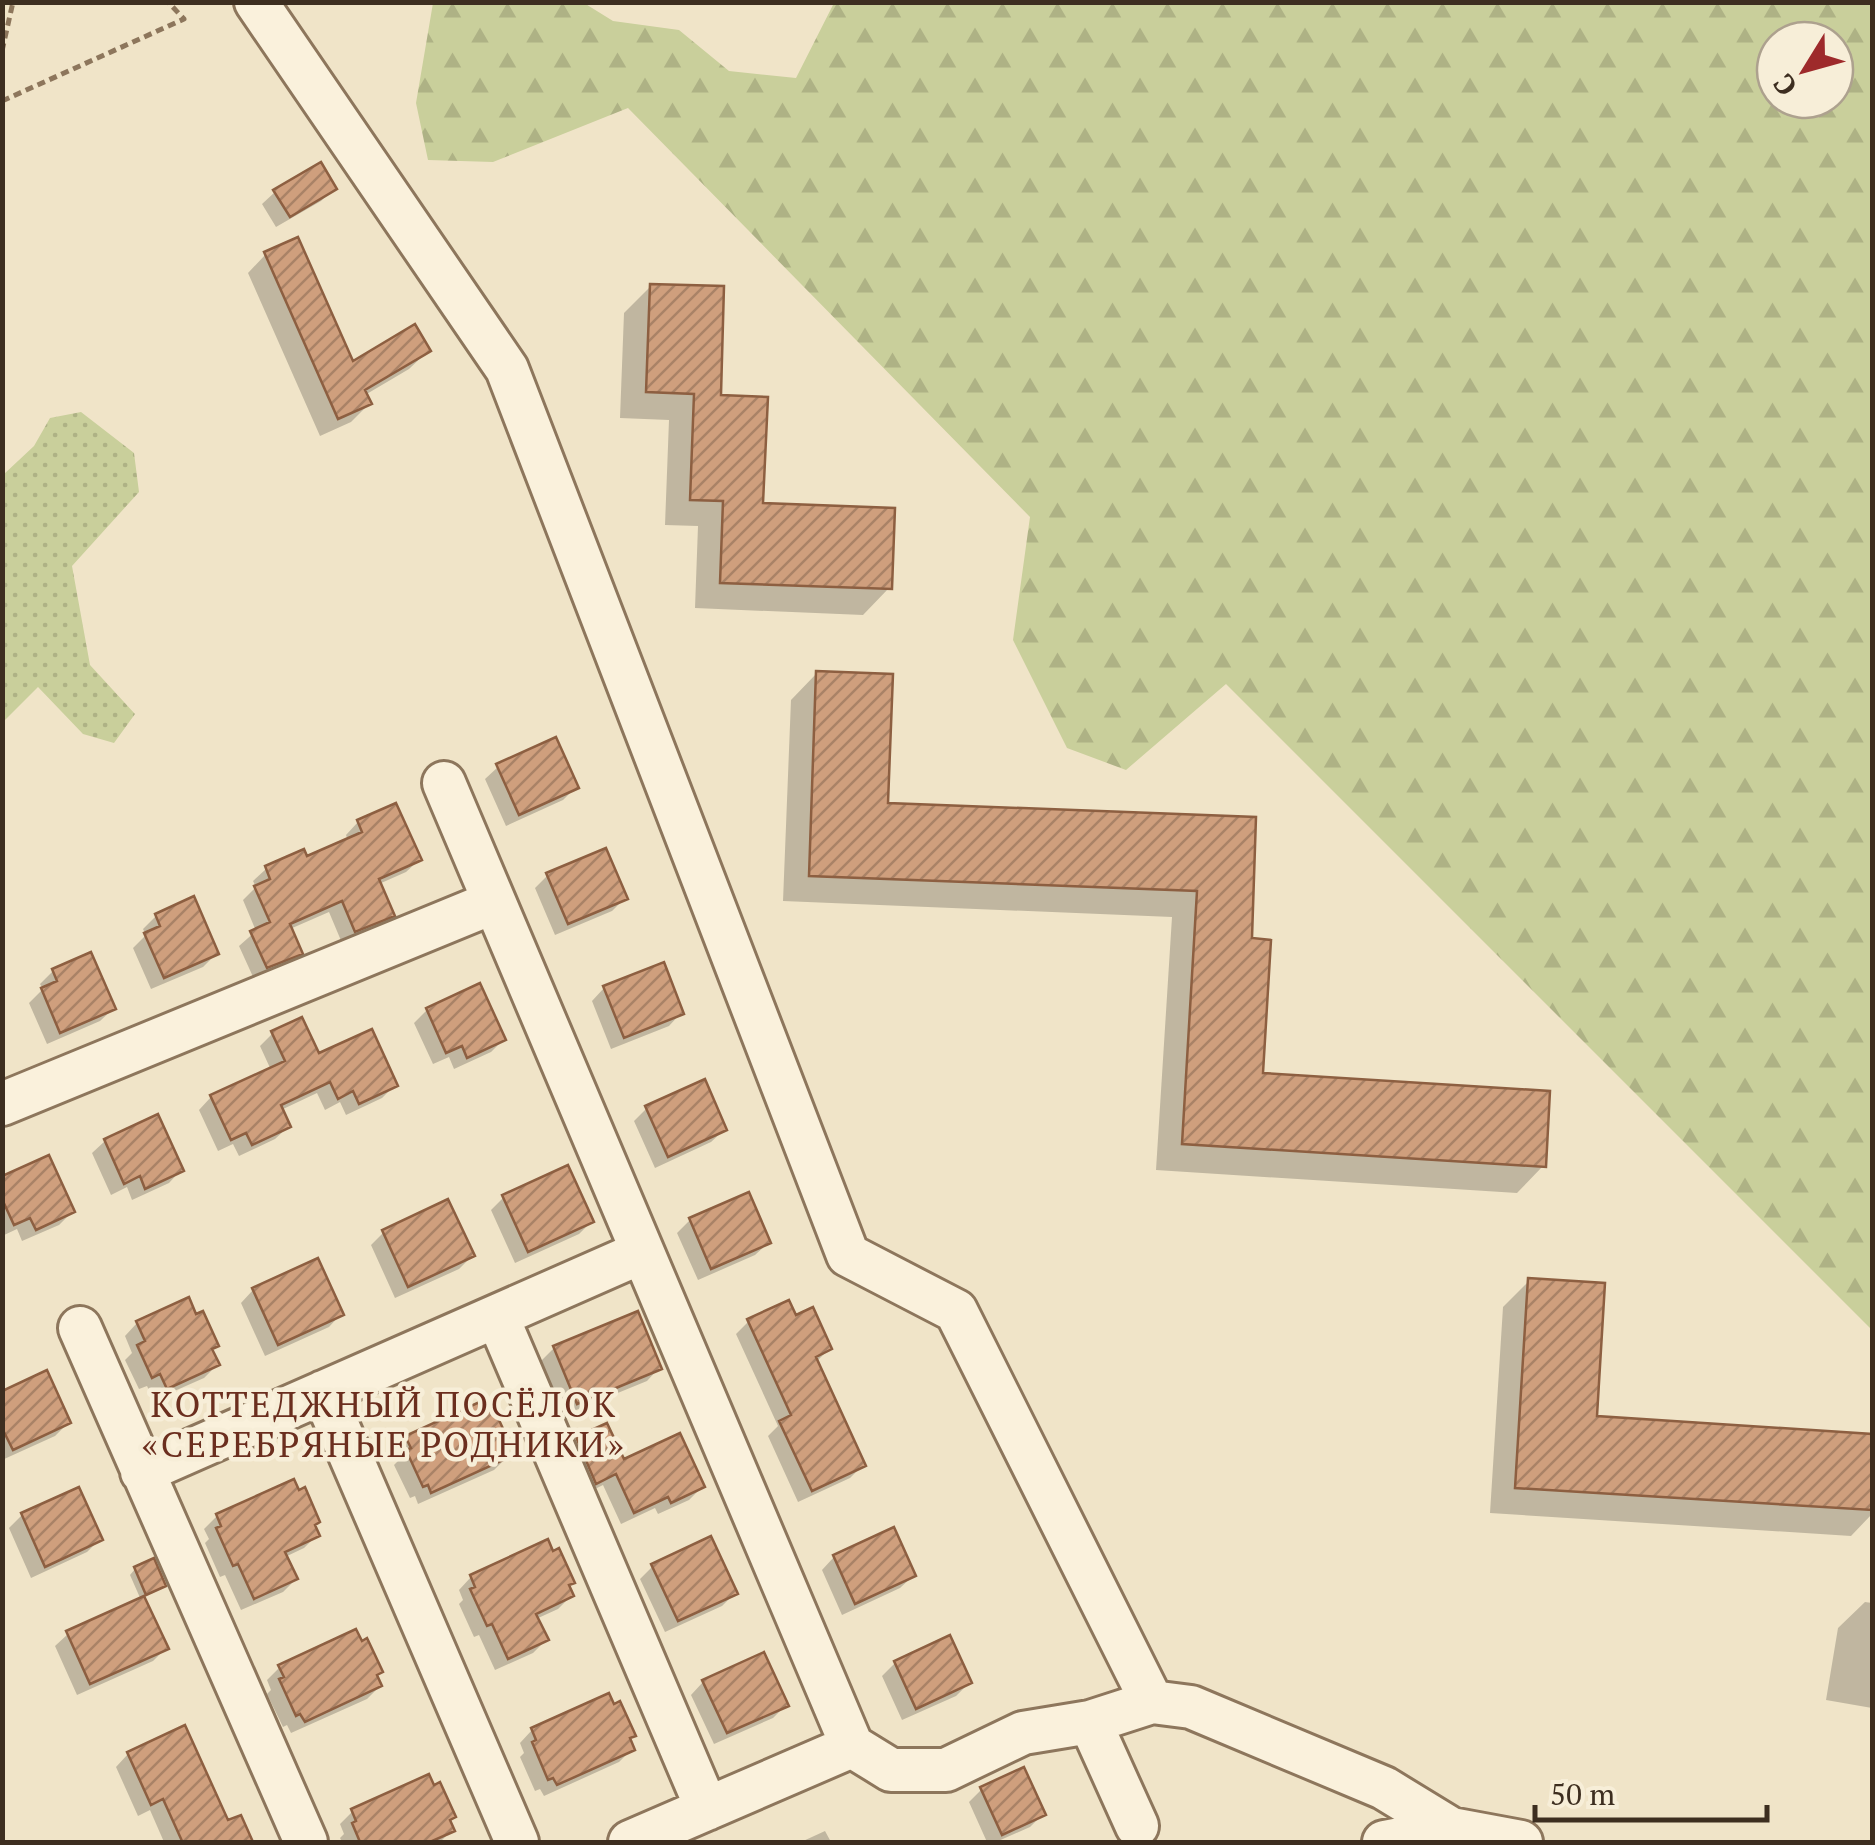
<svg xmlns="http://www.w3.org/2000/svg" width="1875" height="1845" font-family="'PT Serif',serif">
<style>
.green{fill:url(#green-dots)}
.forest{fill:url(#forest-firs);fill-rule:evenodd}
.shadow{fill:#0003}
.building{fill:url(#building-hatch);stroke:#8d5f41;stroke-width:2.5}
.lines{fill:none;stroke-linecap:round;stroke-linejoin:round}
.minor-casing{stroke:#8d765c;stroke-width:48}
.path{stroke:#8d765c;stroke-width:5;stroke-dasharray:8 5;stroke-linecap:butt}
.minor{stroke:#faf1dc;stroke-width:42}
.labels{text-anchor:middle;stroke-width:9;stroke-linejoin:round;paint-order:stroke}
.neighbourhood-label{font-size:35px;letter-spacing:2.5px;fill:#6b2e1e;stroke:#f7eed8}
</style>
<defs>
<pattern id="green-dots" width="8" height="8" patternUnits="userSpaceOnUse" patternTransform="scale(2.5)"><rect width="8" height="8" fill="#c9cf9b"/><path d="M2 2h.1M6 6h.1" fill="none" stroke="#aeb285" stroke-width="1.8" stroke-linecap="round"/></pattern>
<pattern id="forest-firs" width="22" height="20" patternUnits="userSpaceOnUse" patternTransform="scale(2.5)"><rect width="22" height="20" fill="#c9cf9b"/><path d="M5 1l3.5 6h-7zM16 11l3.5 6h-7z" fill="#aeb285"/></pattern>
<pattern id="building-hatch" width="6" height="6" patternUnits="userSpaceOnUse" patternTransform="scale(2.5)"><rect width="6" height="6" fill="#cf9f7d"/><path d="M-1 1l2-2M0 6l6-6M5 7l2-2" fill="none" stroke="#a98266"/></pattern>
</defs>
<rect width="100%" height="100%" fill="#f0e4c8"/>
<path class="green" d="M81 412 134 453 139 492 72 566 90 665 135 714 114 743 83 734 38 687 3 722V475L34 446 50 418Z"/>
<path class="forest" d="M433 3H584L613 21 679 30 729 71 796 78 834 3H1872V1330L1226 684 1126 770 1067 748 1013 640 1030 517 628 108 493 162 428 160 416 103ZM1775 40H1835V100H1775Z"/>
<path class="shadow" d="M334 188 321 201 276 227 262 204 275 192Z
M266 254 351 364 428 351 409 369 365 395 369 404 351 422 320 436 248 273Z
M651 286 718 398 761 505 889 588 863 615 695 608 698 526 665 525 669 420 620 418 624 313Z
M817 673 885 805 1254 819 1249 941 1260 1075 1543 1166 1517 1193 1156 1170 1172 917 783 901 791 700Z
M498 767 576 787 563 800 506 826 485 779Z
M358 822 419 860 406 872 379 884 392 915 380 928 342 943 329 912 290 929 300 953 287 966 254 979 239 946 256 931 243 900 256 887 253 881 266 869 303 853 306 859 348 841 346 835Z
M548 875 625 898 612 911 555 935 535 888Z
M156 916 216 954 203 967 151 989 133 948 146 935 143 929Z
M53 971 113 1009 100 1021 47 1044 29 1003 43 989 40 984Z
M604 988 681 1013 669 1026 611 1049 592 1001Z
M427 1010 503 1040 491 1052 454 1069 449 1057 433 1064 414 1023Z
M273 1033 317 1056 395 1085 382 1098 346 1115 340 1102 325 1110 317 1093 281 1110 288 1127 275 1139 239 1156 233 1144 218 1151 199 1110 211 1097 271 1070 260 1046Z
M647 1108 724 1130 711 1142 655 1168 634 1121Z
M105 1141 181 1170 169 1183 132 1200 127 1187 111 1195 92 1153Z
M2 1179 72 1212 59 1225 22 1241 17 1229 2 1236Z
M504 1197 592 1221 579 1234 515 1263 491 1210Z
M690 1220 768 1243 755 1255 698 1280 677 1233Z
M384 1232 472 1256 459 1269 395 1298 371 1245Z
M1529 1281 1594 1418 1872 1436V1514L1851 1536 1490 1513 1503 1307Z
M253 1290 341 1314 329 1327 265 1356 241 1303Z
M795 1319 829 1349 816 1362 863 1465 850 1478 798 1502 768 1436 778 1426 736 1334 749 1321Z
M137 1323 210 1350 217 1365 204 1378 154 1400 147 1386 139 1389 125 1360 132 1353 125 1336Z
M554 1348 659 1368 647 1381 564 1415 541 1361Z
M2 1393 68 1423 55 1436 2 1460Z
M407 1438 502 1447 507 1457 494 1470 418 1504 415 1496 410 1498 394 1465 398 1461 394 1451Z
M577 1439 622 1462 702 1487 689 1500 658 1514 655 1508 621 1524 603 1485 583 1495 564 1452Z
M78 1490 100 1539 87 1552 31 1578 9 1528 22 1515Z
M217 1516 313 1526 317 1535 304 1548 285 1557 296 1579 283 1592 241 1610 225 1575 220 1577 205 1543 209 1539 204 1529Z
M552 1554 571 1596 558 1609 536 1619 546 1640 533 1653 495 1670 479 1635 474 1637 459 1604 463 1600 459 1590 471 1577Z
M834 1557 913 1576 900 1588 842 1615 822 1570Z
M653 1566 735 1593 722 1606 665 1632 640 1579Z
M135 1569 163 1585 143 1598 166 1648 153 1661 77 1695 55 1646 68 1634 141 1600 130 1575Z
M1865 1602 1872 1603V1708L1826 1700 1838 1628Z
M895 1663 969 1683 956 1696 902 1720 882 1676Z
M280 1667 380 1672 375 1677 380 1686 367 1699 291 1733 287 1725 283 1727 267 1694 271 1690 267 1680Z
M703 1682 786 1705 773 1718 714 1744 691 1695Z
M532 1730 628 1740 632 1749 619 1762 544 1796 540 1789 535 1791 520 1757 524 1753 520 1743Z
M128 1754 227 1824 239 1818 250 1842H164L150 1810 138 1816 116 1767Z
M433 1788 452 1830 440 1842H342L340 1838 344 1834 340 1824 352 1812Z
M982 1789 1043 1814 1030 1827 996 1842H987L969 1802Z
M825 1831 831 1842H801Z"/>
<path class="building" d="M321 162 337 189 290 217 273 190Z
M298 237 353 361 415 324 431 351 365 390 372 404 338 419 264 252Z
M650 284 724 286 721 395 768 397 763 503 895 508 892 589 720 583 723 501 690 500 694 394 646 392Z
M816 671 893 674 888 803 1256 817 1252 938 1271 940 1263 1073 1550 1091 1546 1167 1182 1144 1197 891 809 876Z
M556 737 579 788 519 815 496 764Z
M396 803 422 860 379 879 395 916 355 932 342 901 290 924 303 954 267 968 250 931 270 922 254 886 270 879 265 866 304 849 307 856 362 832 357 820Z
M606 848 628 899 568 924 546 873Z
M194 896 219 954 164 978 144 933 160 926 155 914Z
M91 952 116 1009 60 1033 41 988 57 981 52 969Z
M664 962 684 1014 624 1038 603 986Z
M480 983 506 1040 467 1058 462 1046 446 1053 426 1008Z
M302 1017 319 1053 372 1029 398 1086 359 1104 353 1091 338 1099 330 1082 281 1105 291 1127 252 1145 246 1133 231 1140 210 1095 285 1061 271 1031Z
M705 1079 727 1130 668 1157 645 1106Z
M158 1114 184 1171 145 1189 140 1176 124 1184 104 1139Z
M49 1155 75 1212 36 1230 30 1218 14 1225 2 1199V1176Z
M568 1165 594 1222 528 1252 502 1195Z
M749 1192 771 1243 711 1269 689 1218Z
M448 1199 475 1256 408 1287 382 1230Z
M318 1258 344 1315 278 1345 252 1288Z
M1528 1278 1605 1283 1597 1416 1872 1434V1510L1515 1488Z
M189 1297 196 1314 203 1311 219 1346 212 1349 220 1365 167 1389 160 1374 152 1378 137 1345 145 1341 136 1321Z
M789 1300 796 1315 813 1307 832 1349 816 1357 866 1466 812 1491 779 1421 791 1415 747 1319Z
M638 1311 662 1369 577 1404 553 1346Z
M47 1370 71 1423 13 1450 2 1428V1391Z
M484 1400 489 1412 494 1409 510 1444 504 1446 510 1457 431 1493 428 1485 423 1487 406 1450 411 1448 405 1436Z
M607 1423 624 1459 680 1433 705 1487 671 1503 668 1497 634 1513 616 1474 596 1484 576 1437Z
M294 1479 299 1490 305 1487 320 1522 315 1525 320 1536 285 1552 298 1579 254 1599 238 1564 233 1566 216 1528 221 1526 216 1514Z
M79 1487 103 1540 45 1567 21 1513Z
M894 1527 916 1576 855 1604 833 1555Z
M711 1536 738 1594 678 1621 651 1564Z
M548 1539 553 1551 559 1548 575 1583 569 1585 574 1596 536 1614 549 1640 508 1659 492 1624 487 1626 470 1589 475 1587 470 1575Z
M154 1558 166 1586 146 1595 134 1567Z
M144 1596 169 1649 90 1684 66 1631Z
M356 1629 362 1641 367 1638 383 1672 377 1675 382 1686 305 1722 300 1714 296 1716 279 1679 284 1677 278 1665Z
M950 1635 972 1683 916 1709 894 1661Z
M764 1652 789 1706 727 1733 702 1680Z
M609 1693 614 1704 620 1701 636 1736 630 1738 635 1750 557 1785 553 1778 548 1780 532 1742 536 1740 531 1728Z
M185 1725 228 1820 241 1815 253 1842H179L182 1841 163 1799 151 1805 127 1752Z
M1024 1767 1046 1815 1002 1835 980 1787Z
M429 1774 434 1785 440 1782 456 1817 450 1820 455 1831 430 1842H360L352 1823 356 1821 351 1809Z"/>
<g class="lines">
<g class="minor-casing">
<path id="minor" d="M256 2 507 369 848 1255 956 1311 1152 1702
M444 783 852 1746
M2 1104 494 902
M497 1316 707 1809
M80 1328 306 1842
M323 1392 517 1842
M142 1472 642 1252
M1090 1722 1137 1826
M630 1842 852 1746 891 1770H946L1023 1733 1090 1722 1152 1702 1191 1707 1384 1788 1451 1829
M1384 1842 1451 1829 1521 1842"/>
</g>
<path class="path" d="M2 51 13 2
M2 101 184 19 168 2"/>
<use href="#minor" class="minor"/>
</g>
<g class="labels">
<g class="neighbourhood-label">
<text x="384" y="1417">КОТТЕДЖНЫЙ ПОСЁЛОК<tspan x="384" dy="40">«СЕРЕБРЯНЫЕ РОДНИКИ»</tspan></text>
</g>
</g>
<rect width="1875" height="1845" fill="none" stroke="#3d2e20" stroke-width="10"/>
<g transform="translate(1805 70) rotate(233)"><circle r="48" fill="#f7eed8" stroke="#ada18e" stroke-width="2.5"/>
<path d="M0-8L18 38L0 25L-18 38Z" fill="#9e2a2b"/>
<text y="-15" font-size="28" font-weight="bold" text-anchor="middle" fill="#3d2e20">С</text>
</g>
<path d="M1535 1805v15h232v-15" fill="none" stroke="#3d2e20" stroke-width="5"/>
<text x="1550" y="1805" font-size="30" fill="#3d2e20" stroke="#f7eed8" stroke-width="8" paint-order="stroke">50 m</text>
</svg>
